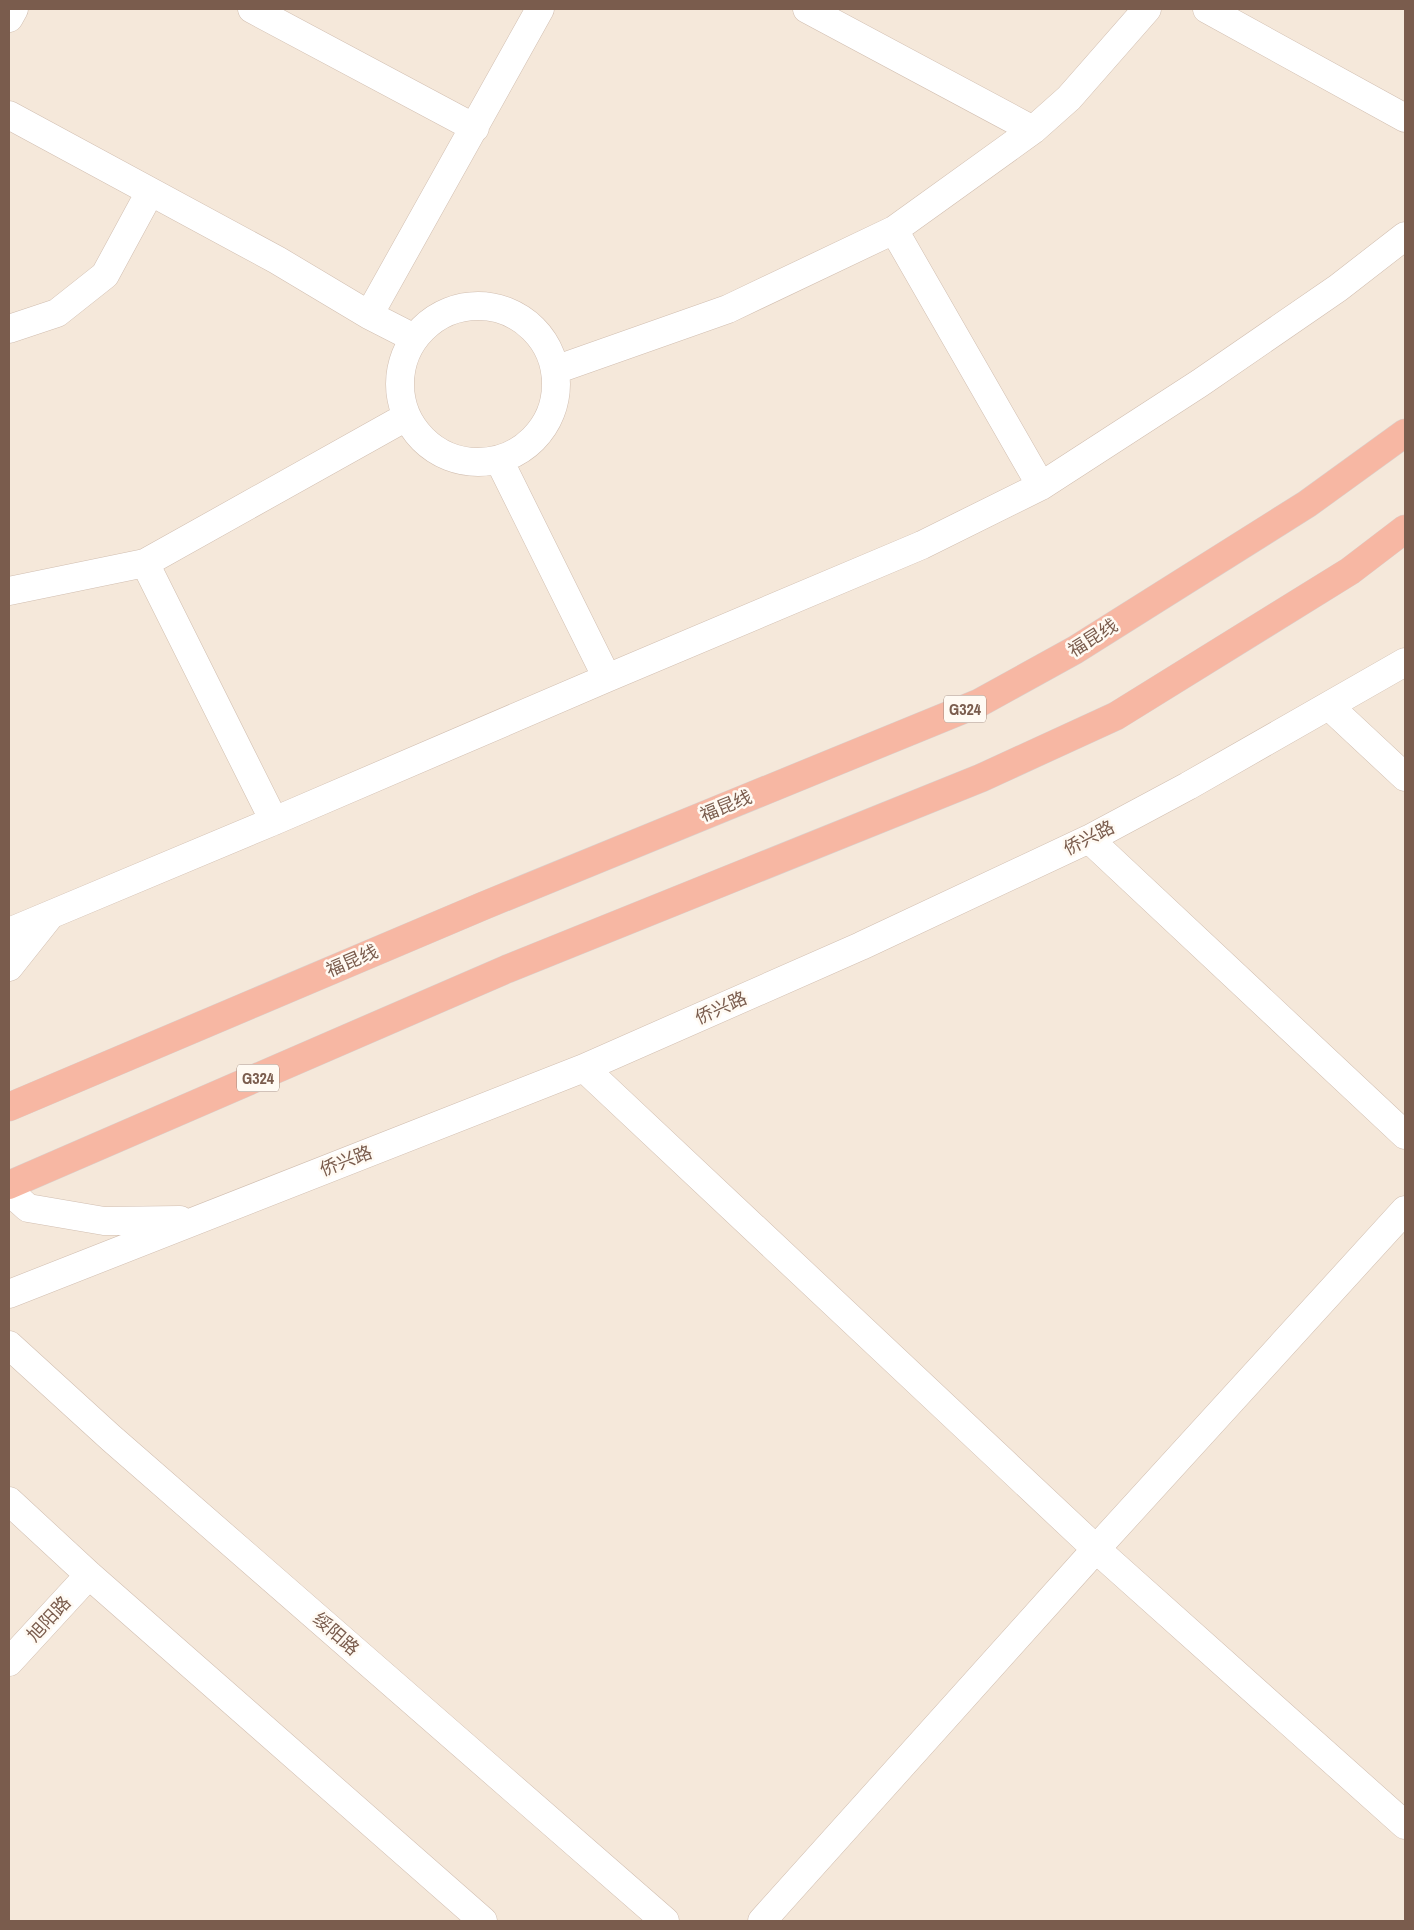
<svg xmlns="http://www.w3.org/2000/svg" width="1414" height="1930" font-family="'Archivo Narrow','Noto Sans SC',sans-serif">
<style>
.residential{fill:#f5e8da}
.lines{fill:none;stroke-linecap:round;stroke-linejoin:round}
.minor-casing{stroke:#d1beb0;stroke-width:29}
.highway-casing{stroke:#dad1cd;stroke-width:29}
.minor{stroke:#fff;stroke-width:28}
.highway{stroke:#f7b7a3;stroke-width:28}
.labels{text-anchor:middle;stroke-width:5;stroke-linejoin:round;paint-order:stroke}
.shield{fill:#fffaf3;stroke:#a28b7f;stroke-width:1}
.shield-label{font-size:16px;font-weight:bold;fill:#7a5c4d}
.street-label{font-size:18px;fill:#7a5c4d;stroke:#fffaf3}
</style>
<rect width="100%" height="100%" fill="#fdf6ec"/>
<path class="residential" d="M9 9H1405V1921H9Z"/>
<g class="lines">
<g class="minor-casing">
<path id="minor" d="M252 9 475 128
M807 9 1033 130
M1207 9 1405 118
M9 18 14 9
M9 115 277 260 369 315 414 338
M894 230 1041 486
M400 384a78 78 0 1 1 156 0a78 78 0 1 1-156 0Z
M369 315 540 9
M9 329 57 313 105 275 150 192
M555 370 728 309 894 230 1033 130 1069 98 1147 9
M499 460 607 678
M145 563 274 821
M9 591 145 563 406 417
M1330 707 1405 777
M1089 839 1405 1135
M9 932 274 821 607 678 922 545 1041 486 1200 383 1338 288 1405 236
M9 967 48 918
M584 1068 1096 1549 1405 1825
M9 1191 28 1208 104 1221 180 1220
M9 1294 584 1068 861 946 1089 839 1188 786 1405 662
M9 1345 111 1438 665 1921
M9 1501 89 1575 483 1921
M9 1662 89 1575
M762 1921 1096 1549 1405 1210"/>
</g>
<g class="highway-casing">
<path id="highway" d="M9 1107 483 906 979 703 1075 650 1307 504 1405 433
M9 1185 507 969 981 778 1116 716 1350 571 1405 529"/>
</g>
<use href="#minor" class="minor"/>
<use href="#highway" class="highway"/>
</g>
<g class="labels">
<g class="shield">
<rect x="944" y="695.5" width="42" height="27" rx="4"/>
<rect x="237" y="1064.5" width="42" height="27" rx="4"/>
</g>
<g class="shield-label">
<text x="965" y="715">G324</text>
<text x="258" y="1084">G324</text>
</g>
<g class="street-label">
<text transform="translate(1093 638) rotate(-32)" y="6">福昆线</text>
<text transform="translate(726 806) rotate(-22)" y="6">福昆线</text>
<text transform="translate(1089 838) rotate(-27)" y="6">侨兴路</text>
<text transform="translate(352 961) rotate(-23)" y="6">福昆线</text>
<text transform="translate(721 1008) rotate(-24)" y="6">侨兴路</text>
<text transform="translate(346 1161) rotate(-21)" y="6">侨兴路</text>
<text transform="translate(49 1619) rotate(-47)" y="6">旭阳路</text>
<text transform="translate(336 1634) rotate(41)" y="6">绥阳路</text>
</g>
</g>
<rect width="1414" height="1930" fill="none" stroke="#7a5c4d" stroke-width="20"/>
</svg>
